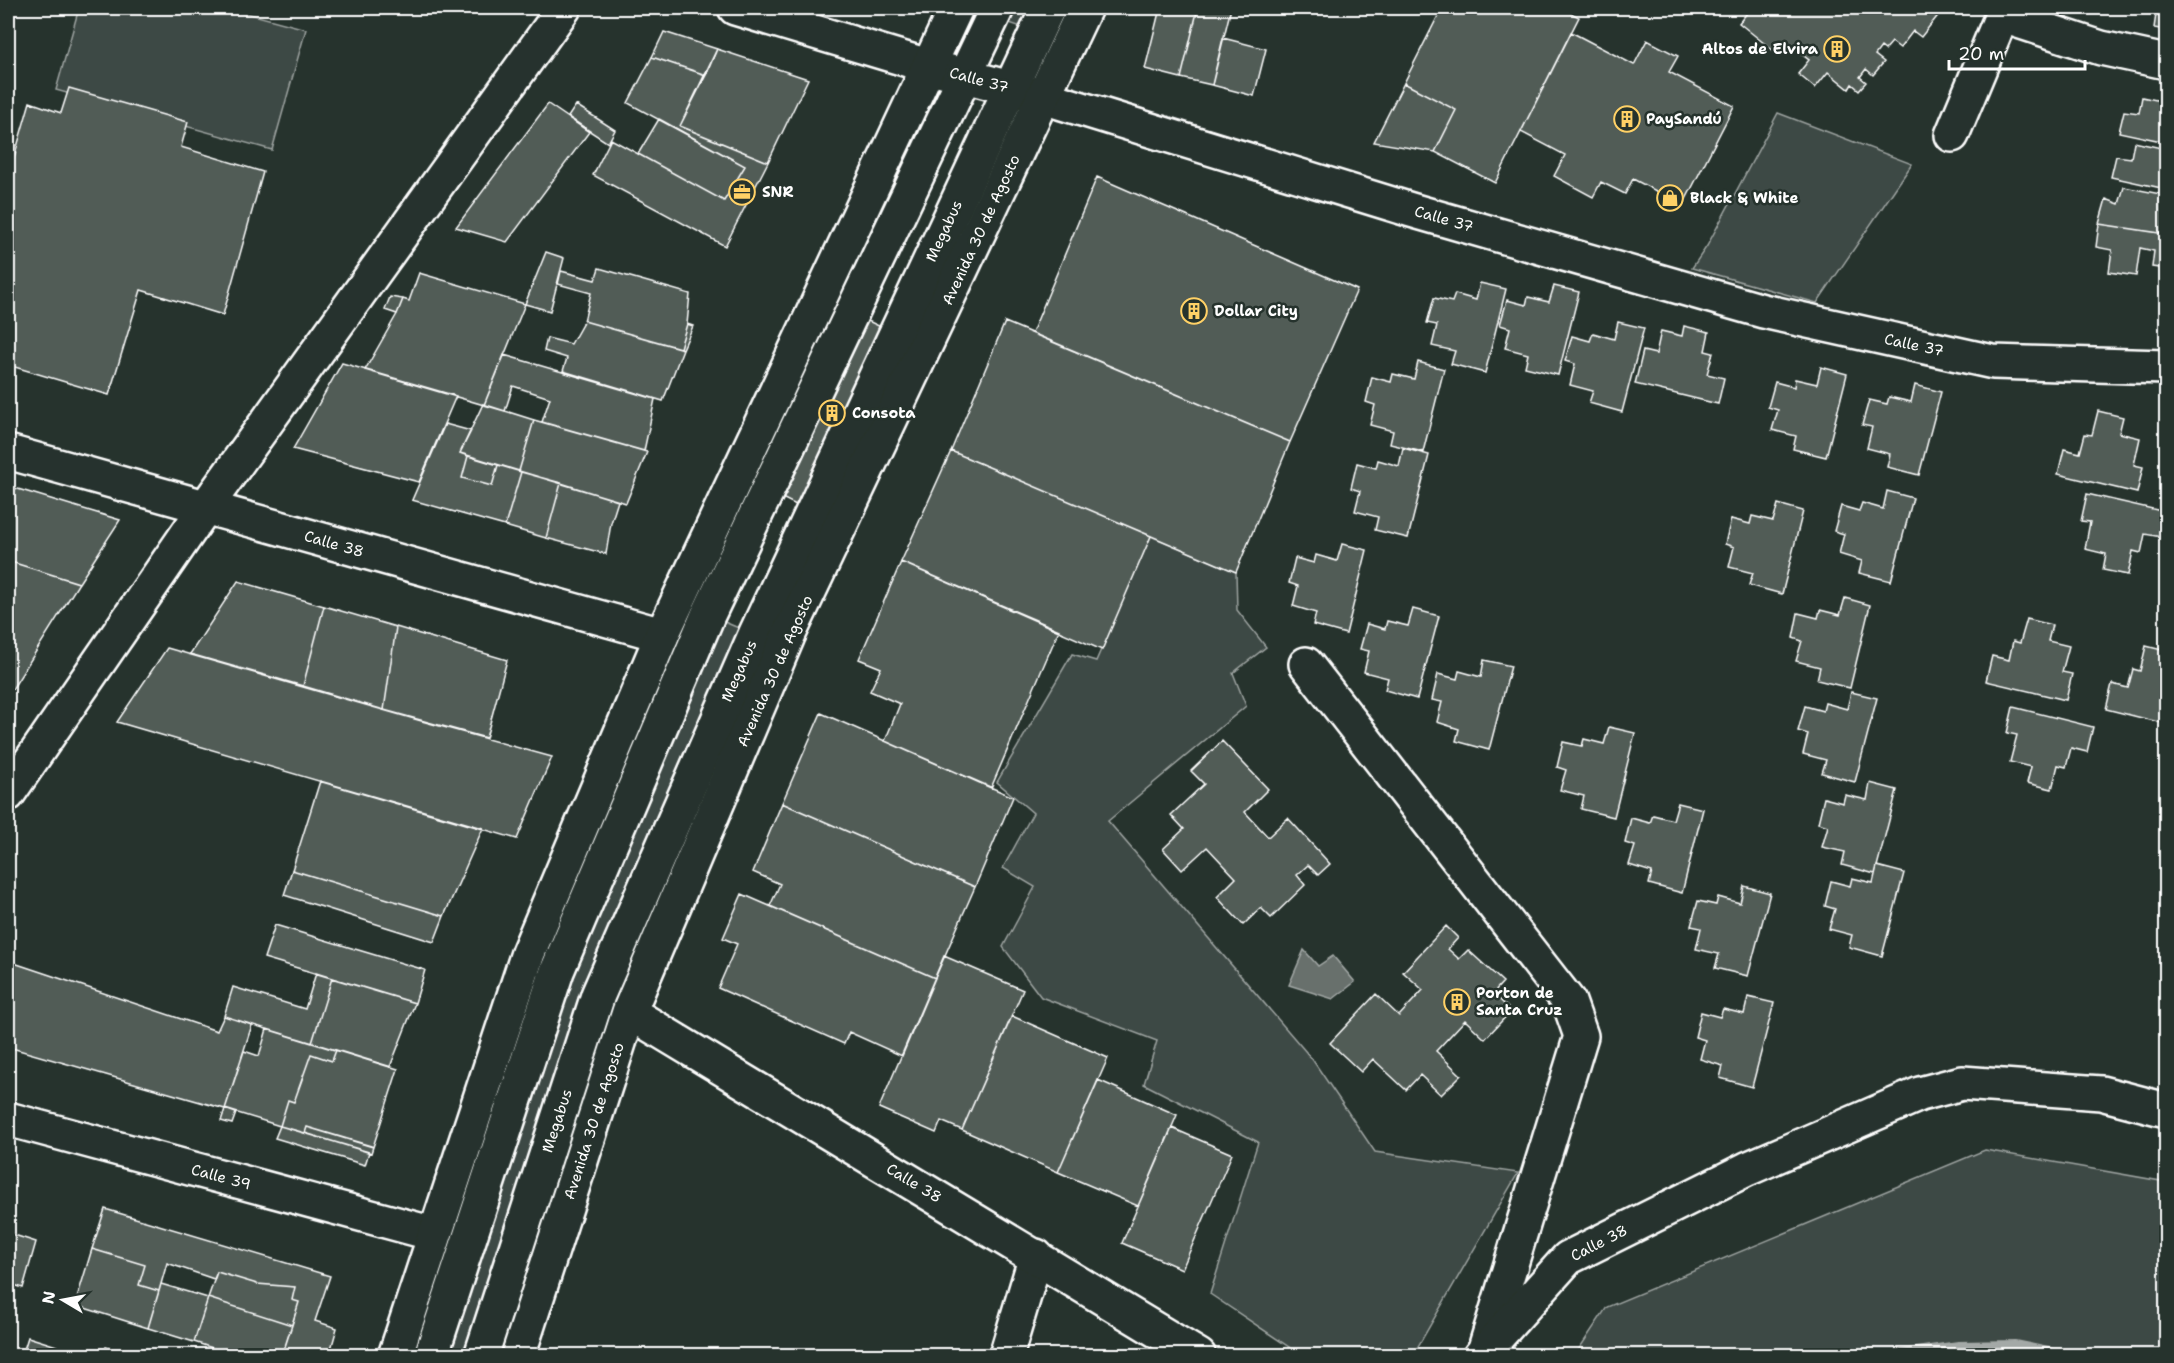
<svg xmlns="http://www.w3.org/2000/svg" width="2174" height="1363" font-family="'Shantell Sans',sans-serif">
<style>
.green{fill:#3e4944;stroke:#9ea4a2;stroke-width:1.5}
.water{fill:#67706c;stroke:#a4a9a7;stroke-width:1.5}
.lines{fill:none;stroke-linecap:round;stroke-linejoin:round}
.stream{stroke:#a4a9a7;stroke-width:14}
.building{fill:#515c57;stroke:#fff;stroke-width:1.5}
.minor-casing{stroke:#fff;stroke-width:38}
.major-casing{stroke:#fff;stroke-width:38}
.minor{stroke:#26332d;stroke-width:33}
.major{stroke:#26332d;stroke-width:33}
.labels{text-anchor:middle;stroke-width:5;stroke-linejoin:round;paint-order:stroke}
.poi-label{font-size:15px;font-weight:bold;fill:#fff;stroke:#26332d;text-anchor:start}
.street-label{font-size:15px;fill:#fff;stroke:#26332d}
</style>
<rect width="100%" height="100%" fill="#26332d"/>
<filter id="ink" filterUnits="userSpaceOnUse"><feTurbulence type="fractalNoise" baseFrequency=".0167" numOctaves="2"/><feDisplacementMap in="SourceGraphic" scale="12" xChannelSelector="R" yChannelSelector="G"/><feConvolveMatrix kernelMatrix="1 2 1 2 8 2 1 2 1" color-interpolation-filters="sRGB"/></filter>
<g filter="url(#ink)">
<path class="green" d="M79 8H227L306 29 272 150 56 90Z
M997 8H1048L1036 32 992 17Z
M1778 113 1912 164 1817 303 1692 268 1707 246Z
M1151 536 1236 572 1237 610 1266 647 1233 673 1246 706 1108 821 1312 1059 1375 1152 1518 1173 1413 1355H1301L1210 1294 1258 1142 1144 1084 1157 1041 1041 997 1003 947 1035 887 1003 868 1033 813 997 782 1072 654 1096 661Z
M708 615 755 635 598 995 481 1355 431 1356 557 971Z
M1985 1150 2166 1182V1355H1575L1607 1307Z"/>
<path class="water" d="M1304 950 1318 966 1333 956 1355 982 1333 999 1289 985Z"/>
<g class="lines">
<path class="stream" d="M1902 1356 1959 1348 2015 1347 2058 1356"/>
</g>
<path class="building" d="M1160 8H1198L1181 78 1145 69Z
M1198 8H1231L1212 85 1181 78Z
M1442 8H1561L1579 17 1495 183 1435 152 1456 110 1404 83Z
M1751 8H1944L1921 37 1913 31 1900 48 1892 42 1885 50 1881 47 1875 55 1884 62 1873 75 1866 69 1860 77 1866 82 1859 90 1852 84 1849 89 1828 72 1815 88 1798 74 1809 60 1788 44 1780 56 1739 23Z
M2157 8H2166V30L2154 28Z
M664 32 717 49 706 75 652 57Z
M1571 32 1634 65 1647 40 1678 56 1669 72 1734 106 1683 205 1633 179 1625 194 1601 182 1593 197 1554 176 1565 155 1521 132Z
M1223 38 1266 49 1254 96 1212 85Z
M717 49 808 79 768 162 680 126Z
M652 57 706 75 680 126 768 162 725 246 593 175 611 139 724 201 745 166 628 103Z
M1404 83 1456 110 1435 152 1374 142Z
M69 88 188 122 181 147 263 172 223 315 141 290 109 395 8 365V178L30 102 61 113Z
M2142 97 2166 102V142L2119 132 2124 111 2139 113Z
M548 104 589 132 507 242 456 227Z
M576 105 615 130 608 143 568 117Z
M659 119 745 166 724 201 638 154Z
M2134 142 2166 149V189L2111 177 2116 156 2131 158Z
M1097 177 1357 290 1290 442 1032 333Z
M2124 187 2166 195V234L2099 224 2106 199 2119 204Z
M2099 224 2166 234V269L2152 267 2154 251 2140 248 2136 276 2109 272 2112 250 2096 247Z
M546 252 564 258 550 311 525 304Z
M599 268 690 294 687 324 680 348 584 321 591 293 558 284 561 271 595 280Z
M419 273 525 304 484 405 365 370 397 314 403 299 409 301Z
M1480 283 1506 289 1485 373 1451 364 1455 351 1432 346 1437 325 1427 323 1434 298 1452 302 1455 294 1476 300Z
M1554 286 1579 292 1558 375 1525 367 1528 354 1505 348 1510 328 1500 325 1507 300 1526 305 1528 297 1549 302Z
M390 297 403 299 397 314 385 310Z
M851 313 896 334 812 513 768 491Z
M584 321 683 349 663 401 563 371 567 358 544 351 547 338 571 344Z
M1005 322 1290 442 1236 572 951 451Z
M1618 322 1644 328 1622 412 1589 403 1593 391 1570 385 1575 364 1565 361 1572 336 1590 341 1593 333 1614 339Z
M687 324 693 326 683 349 680 348Z
M1684 326 1709 332 1705 351 1713 353 1707 374 1724 378 1718 404 1635 384 1643 351 1656 354 1661 331 1682 336Z
M504 355 655 399 644 451 542 422 550 398 513 386 505 411 484 405Z
M1418 362 1444 369 1423 452 1390 444 1393 431 1370 425 1375 405 1366 402 1372 377 1391 382 1393 374 1414 379Z
M342 363 456 396 419 482 293 449Z
M1821 367 1847 374 1826 457 1793 449 1796 436 1772 430 1778 410 1768 407 1775 382 1794 387 1795 379 1817 384Z
M1915 385 1941 392 1919 475 1887 467 1890 454 1867 448 1872 427 1862 425 1869 400 1887 404 1889 397 1911 402Z
M483 404 534 420 519 471 460 453Z
M2098 411 2123 417 2119 433 2140 438 2134 465 2143 467 2137 493 2058 474 2064 449 2080 453 2085 434 2092 435Z
M534 420 647 452 626 503 519 471Z
M445 424 471 431 460 453 468 456 462 478 492 486 498 465 521 472 505 526 412 500Z
M1403 448 1429 455 1408 538 1375 530 1378 517 1355 511 1360 491 1351 488 1357 463 1376 468 1378 460 1399 466Z
M951 451 1151 536 1102 650 901 562Z
M468 456 498 465 492 486 462 478Z
M521 472 561 483 546 538 505 526Z
M561 483 618 501 611 523 606 554 546 538Z
M8 486 120 520 79 583 8 561Z
M1887 491 1913 498 1891 581 1859 573 1862 561 1839 554 1844 534 1834 531 1841 506 1859 511 1862 503 1883 509Z
M2087 494 2166 512 2161 537 2145 534 2141 553 2133 551 2128 575 2103 570 2106 554 2085 549 2090 522 2081 521Z
M1778 504 1803 511 1782 594 1749 585 1753 573 1729 567 1734 547 1725 544 1731 519 1750 524 1752 516 1773 521Z
M1342 544 1367 550 1346 634 1313 625 1316 613 1293 606 1298 586 1289 583 1295 558 1314 563 1316 555 1337 561Z
M8 561 79 583 8 696Z
M901 562 1059 630 991 788 885 741 900 704 870 691 881 668 859 659Z
M238 581 324 606 303 686 190 654Z
M1845 598 1870 605 1850 688 1817 680 1820 667 1796 661 1802 641 1793 638 1798 613 1818 618 1820 610 1840 615Z
M324 606 396 627 384 710 303 686Z
M1413 609 1439 616 1417 699 1385 690 1388 678 1364 672 1369 651 1360 649 1367 624 1385 629 1387 621 1408 626Z
M2027 619 2052 625 2048 641 2069 646 2062 672 2072 674 2066 700 1986 681 1992 656 2009 660 2013 641 2020 643Z
M396 627 507 660 486 738 384 710Z
M2146 646 2166 651V724L2106 709 2112 684 2128 688 2133 669 2140 671Z
M167 648 418 720 552 757 517 839 117 722Z
M1484 660 1511 666 1489 750 1456 741 1459 729 1437 722 1442 702 1432 700 1438 674 1457 679 1459 671 1481 677Z
M1851 692 1877 698 1855 782 1822 773 1826 760 1803 754 1808 734 1798 731 1805 706 1823 711 1825 703 1847 709Z
M2013 707 2093 727 2087 752 2071 748 2066 767 2058 765 2052 789 2027 783 2031 767 2010 762 2017 735 2007 733Z
M821 713 1013 797 975 887 782 803Z
M1609 727 1635 733 1614 817 1581 809 1584 796 1560 790 1566 770 1557 767 1563 742 1582 746 1584 739 1604 744Z
M1222 741 1268 789 1245 812 1268 837 1288 818 1330 864 1318 875 1308 865 1297 875 1305 885 1271 918 1261 908 1243 925 1217 897 1236 878 1207 847 1182 870 1163 849 1184 829 1171 815 1204 784 1191 771Z
M320 781 483 828 444 916 292 870Z
M1870 783 1897 790 1875 874 1842 865 1845 852 1822 847 1828 826 1818 823 1824 798 1843 803 1845 795 1867 800Z
M782 803 975 887 935 978 770 906 780 884 753 872Z
M1678 803 1703 809 1682 893 1649 884 1652 872 1629 865 1635 846 1625 843 1631 818 1650 823 1653 815 1673 820Z
M1877 866 1904 873 1882 956 1849 947 1852 935 1829 929 1835 909 1825 906 1831 881 1850 886 1852 878 1873 883Z
M292 870 444 916 434 942 284 895Z
M1744 886 1770 893 1748 976 1715 968 1719 954 1696 949 1701 928 1691 926 1698 901 1716 905 1718 897 1740 903Z
M742 894 935 978 902 1056 849 1032 844 1044 718 988 737 944 723 938Z
M275 925 425 970 415 1003 264 958Z
M1446 926 1458 938 1448 949 1459 959 1468 950 1503 982 1493 993 1511 1011 1485 1039 1465 1020 1436 1051 1461 1075 1441 1095 1420 1075 1406 1090 1373 1059 1361 1072 1330 1043 1376 994 1399 1016 1423 990 1403 972Z
M944 956 1023 990 962 1130 941 1121 936 1133 879 1108Z
M8 961 217 1031 224 1016 252 1025 225 1109 8 1047Z
M316 973 332 978 312 1043 224 1016 233 987 305 1009Z
M332 978 415 1003 390 1067 312 1043Z
M1748 997 1774 1003 1752 1087 1720 1078 1723 1066 1700 1059 1705 1040 1695 1037 1701 1012 1720 1017 1723 1009 1744 1014Z
M1012 1016 1108 1058 1058 1172 962 1130Z
M267 1029 336 1050 332 1061 311 1054 294 1102 288 1100 280 1126 225 1109 244 1051 259 1056Z
M336 1050 398 1069 373 1147 307 1127 305 1133 280 1126 288 1100 294 1102 311 1054 332 1061Z
M1098 1080 1177 1115 1138 1206 1058 1172Z
M225 1109 236 1113 232 1124 221 1121Z
M280 1126 369 1152 365 1165 275 1138Z
M307 1127 371 1146 373 1147 371 1153 305 1133Z
M1172 1128 1232 1154 1182 1269 1122 1243Z
M105 1209 330 1276 315 1321 337 1328 329 1356H282L299 1302 292 1300 295 1287 257 1284 217 1272 214 1279 167 1263 159 1291 139 1285 145 1265 92 1249Z
M8 1233 36 1242 23 1288 8 1283Z
M92 1249 145 1265 139 1285 159 1291 148 1328 75 1305Z
M217 1272 257 1284 295 1287 292 1300 299 1302 292 1325 208 1298Z
M161 1284 208 1298 194 1342 148 1328Z
M208 1298 292 1325 282 1356H237L194 1342Z
M28 1337 60 1347 58 1356H22Z
M106 1347 133 1356H104Z"/>
<g class="lines">
<g class="minor-casing">
<path id="minor" d="M735 8 928 66 1043 97 1411 210 1763 311 1993 362 2166 367
M2003 16 2101 48 2166 62
M1952 135 2005 8
M8 452 662 635
M1306 664 1569 1002 1581 1036 1484 1352
M8 794 205 508 564 8
M8 1119 434 1234
M431 1356 557 971 708 615 997 8
M481 1356 598 995 755 635 1048 8
M1006 1356 1036 1256"/>
</g>
<g class="major-casing">
<path id="major" d="M629 1012 1199 1356
M395 1356 528 953 662 635 956 8
M518 1356 629 1012 788 636 1085 8
M1480 1356 1568 1258 1747 1169 1920 1094 1962 1083 2101 1093 2166 1110"/>
</g>
<use href="#minor" class="minor"/>
<use href="#major" class="major"/>
</g>
</g>
<defs>
<g id="building-ring" transform="scale(1.35)"><circle r="9.5" fill="#26332d" stroke="#ffd166" stroke-width="1.5"/><path d="M-4-6H4V6H1V3H-1V6H-4ZM-2.5-4.3h1.7v1.8h-1.7ZM.8-4.3h1.7v1.8H.8ZM-2.5-1h1.7V.8h-1.7ZM.8-1h1.7V.8H.8Z" fill="#ffd166"/></g>
<g id="office-ring" transform="scale(1.35)"><circle r="9.5" fill="#26332d" stroke="#ffd166" stroke-width="1.5"/><path d="M-6-3h4V-5.5h4V-3h4V5H-6ZM-1-4.5V-3h2v-1.5ZM-6 0V1H6V0Z" fill="#ffd166"/></g>
<g id="shop-ring" transform="scale(1.35)"><circle r="9.5" fill="#26332d" stroke="#ffd166" stroke-width="1.5"/><path d="M-5-2.5h2.3a2.7 3.5 0 0 1 5.4 0H5L5.5 6h-11ZM-1.5-2.5h3a1.5 2.3 0 0 0-3 0Z" fill="#ffd166"/></g>
</defs>
<g fill-rule="evenodd">
<use href="#building-ring" x="1837" y="49"/>
<use href="#building-ring" x="1627" y="119"/>
<use href="#office-ring" x="742" y="192"/>
<use href="#shop-ring" x="1670" y="198"/>
<use href="#building-ring" x="1194" y="311"/>
<use href="#building-ring" x="832" y="413"/>
<use href="#building-ring" x="1457" y="1002"/>
</g>
<g class="labels">
<g class="poi-label">
<text x="1818" y="54" text-anchor="end">Altos de Elvira</text>
<text x="1646" y="124">PaySandú</text>
<text x="762" y="197">SNR</text>
<text x="1690" y="203">Black &amp; White</text>
<text x="1214" y="316">Dollar City</text>
<text x="852" y="418">Consota</text>
<text x="1476" y="998">Porton de<tspan x="1476" dy="17">Santa Cruz</tspan></text>
</g>
<g class="street-label">
<text transform="translate(979 80) rotate(15)" y="5">Calle 37</text>
<text transform="translate(1444 219) rotate(16)" y="5">Calle 37</text>
<text transform="translate(981 230) rotate(-65)" y="5">Avenida 30 de Agosto</text>
<text transform="translate(944 231) rotate(-65)" y="5">Megabus</text>
<text transform="translate(1914 345) rotate(12)" y="5">Calle 37</text>
<text transform="translate(334 544) rotate(16)" y="5">Calle 38</text>
<text transform="translate(739 671) rotate(-66)" y="5">Megabus</text>
<text transform="translate(775 671) rotate(-66)" y="5">Avenida 30 de Agosto</text>
<text transform="translate(557 1121) rotate(-72)" y="5">Megabus</text>
<text transform="translate(594 1121) rotate(-72)" y="5">Avenida 30 de Agosto</text>
<text transform="translate(221 1177) rotate(15)" y="5">Calle 39</text>
<text transform="translate(914 1183) rotate(31)" y="5">Calle 38</text>
<text transform="translate(1599 1243) rotate(-27)" y="5">Calle 38</text>
</g>
</g>
<rect width="2174" height="1363" fill="none" stroke="#26332d" stroke-width="30"/>
<rect x="15" y="15" width="2144" height="1333" fill="none" stroke="#fff" stroke-width="2" filter="url(#ink)"/>
<g transform="translate(63 1300) rotate(280)" stroke="#26332d" stroke-width="4.5" paint-order="stroke">
<path d="M0-4.5L10 22L0 15L-10 22Z" fill="#ffffff"/>
<text y="-9" font-size="16" font-weight="bold" text-anchor="middle" fill="#ffffff">N</text>
</g>
<path d="M1949 60v9h136v-9" fill="none" stroke="#ffffff" stroke-width="3"/>
<text x="1958" y="60" font-size="18" fill="#ffffff" stroke="#26332d" stroke-width="4.5" paint-order="stroke">20 m</text>
</svg>
